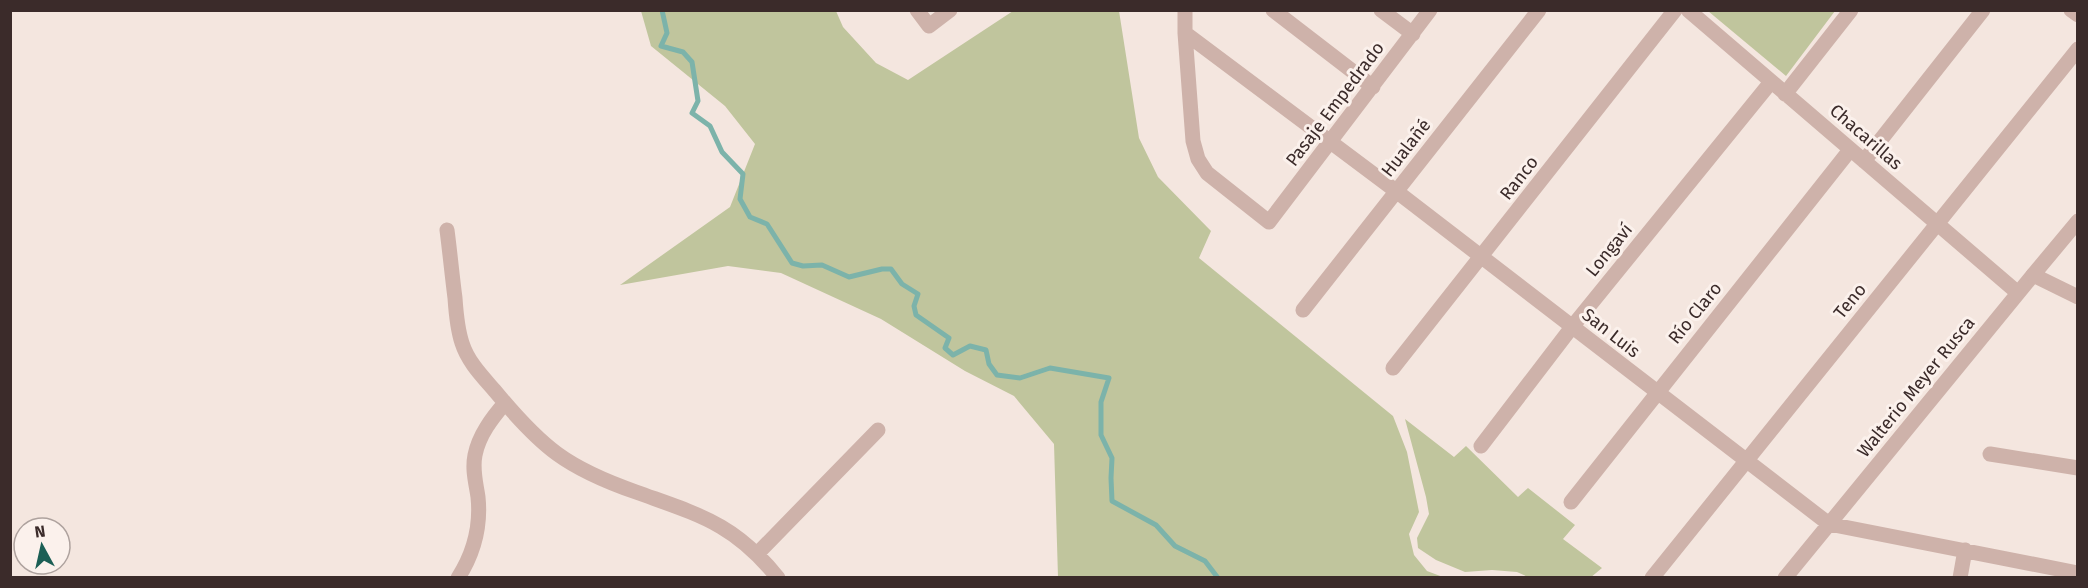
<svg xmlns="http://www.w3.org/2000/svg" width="2088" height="588" font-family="'Fira Sans',sans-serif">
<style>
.green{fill:#c0c59d}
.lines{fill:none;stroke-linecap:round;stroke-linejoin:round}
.stream{stroke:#7cb3aa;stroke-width:5}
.minor{stroke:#ceb2aa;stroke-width:15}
.tertiary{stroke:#ceb2aa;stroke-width:15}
.labels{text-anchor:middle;stroke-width:6;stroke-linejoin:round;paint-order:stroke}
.street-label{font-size:18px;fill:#3b2b2a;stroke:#fbf1ec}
</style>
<rect width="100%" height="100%" fill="#f4e6df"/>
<path class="green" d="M641 11H836L843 27 876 63 908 80 1013 11H1119L1139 138 1158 177 1211 231 1199 258 1393 416 1407 452 1419 512 1409 534 1414 555 1427 571 1443 577H1058L1054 444 1014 396 965 371 881 319 781 273 728 266 620 285 730 207 755 144 725 106 651 46Z
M1708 11H1835L1786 76Z
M1405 419 1454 457 1466 446 1518 497 1528 488 1575 525 1563 539 1602 568 1590 578 1528 577 1517 572 1492 570 1465 572 1436 560 1418 548 1417 538 1429 514 1426 497Z"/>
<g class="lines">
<path class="stream" d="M662 10 667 33 661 46 683 52 692 62 698 101 692 113 710 126 722 152 743 174 740 199 750 217 767 224 792 263 803 266 822 265 849 277 882 269H891L902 284 918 294 914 306 916 315 949 338 945 348 953 355 970 346 986 350 989 364 997 375 1020 378 1050 368 1109 378 1101 402V435L1112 458 1111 478 1112 501 1156 525 1175 546 1205 561 1218 578"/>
<path class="minor" d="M917 10 929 26 950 10
M1185 10V33L1396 191 1829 524 2078 573
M1273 10 1373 87
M1381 10 1413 34
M1688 10 2018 293
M2071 10 2078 15
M1185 33 1193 141 1198 159 1207 173 1269 222 1430 10
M1785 94 1851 10
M1864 161 1983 10
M447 230C450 253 452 275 455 298 456 313 457 328 462 343 468 362 482 376 495 391 542 448 567 468 636 492 699 515 734 523 778 578
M1303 310 1539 10
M1393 368 1675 10
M1481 446 1572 327 1771 82
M1990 454 2078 468
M1571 502 1850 150
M757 554 878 430
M458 578C474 553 481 526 478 497 476 483 472 470 475 455 479 435 492 418 505 403
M1652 578 2078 49
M1785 578 2033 275
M1960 578 1965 550"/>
<path class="tertiary" d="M2078 221 2033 275 2078 297"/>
</g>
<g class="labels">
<g class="street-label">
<text transform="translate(1335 104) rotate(-53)" y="6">Pasaje Empedrado</text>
<text transform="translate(1866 137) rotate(41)" y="6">Chacarillas</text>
<text transform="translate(1406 148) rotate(-52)" y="6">Hualañé</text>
<text transform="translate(1519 178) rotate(-52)" y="6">Ranco</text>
<text transform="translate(1609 250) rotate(-51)" y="6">Longaví</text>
<text transform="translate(1850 301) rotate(-51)" y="6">Teno</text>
<text transform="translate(1695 313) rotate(-51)" y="6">Río Claro</text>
<text transform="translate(1611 333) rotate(38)" y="6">San Luis</text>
<text transform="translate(1916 387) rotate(-51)" y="6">Walterio Meyer Rusca</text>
</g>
</g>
<rect width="2088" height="588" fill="none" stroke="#3b2b2a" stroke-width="24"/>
<g transform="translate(42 546) rotate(352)"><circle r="28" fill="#fbf1ec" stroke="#aea29e" stroke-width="1.5"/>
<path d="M0-4.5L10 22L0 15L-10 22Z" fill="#1c5f55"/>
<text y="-9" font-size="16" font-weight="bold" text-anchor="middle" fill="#3b2b2a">N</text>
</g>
</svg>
